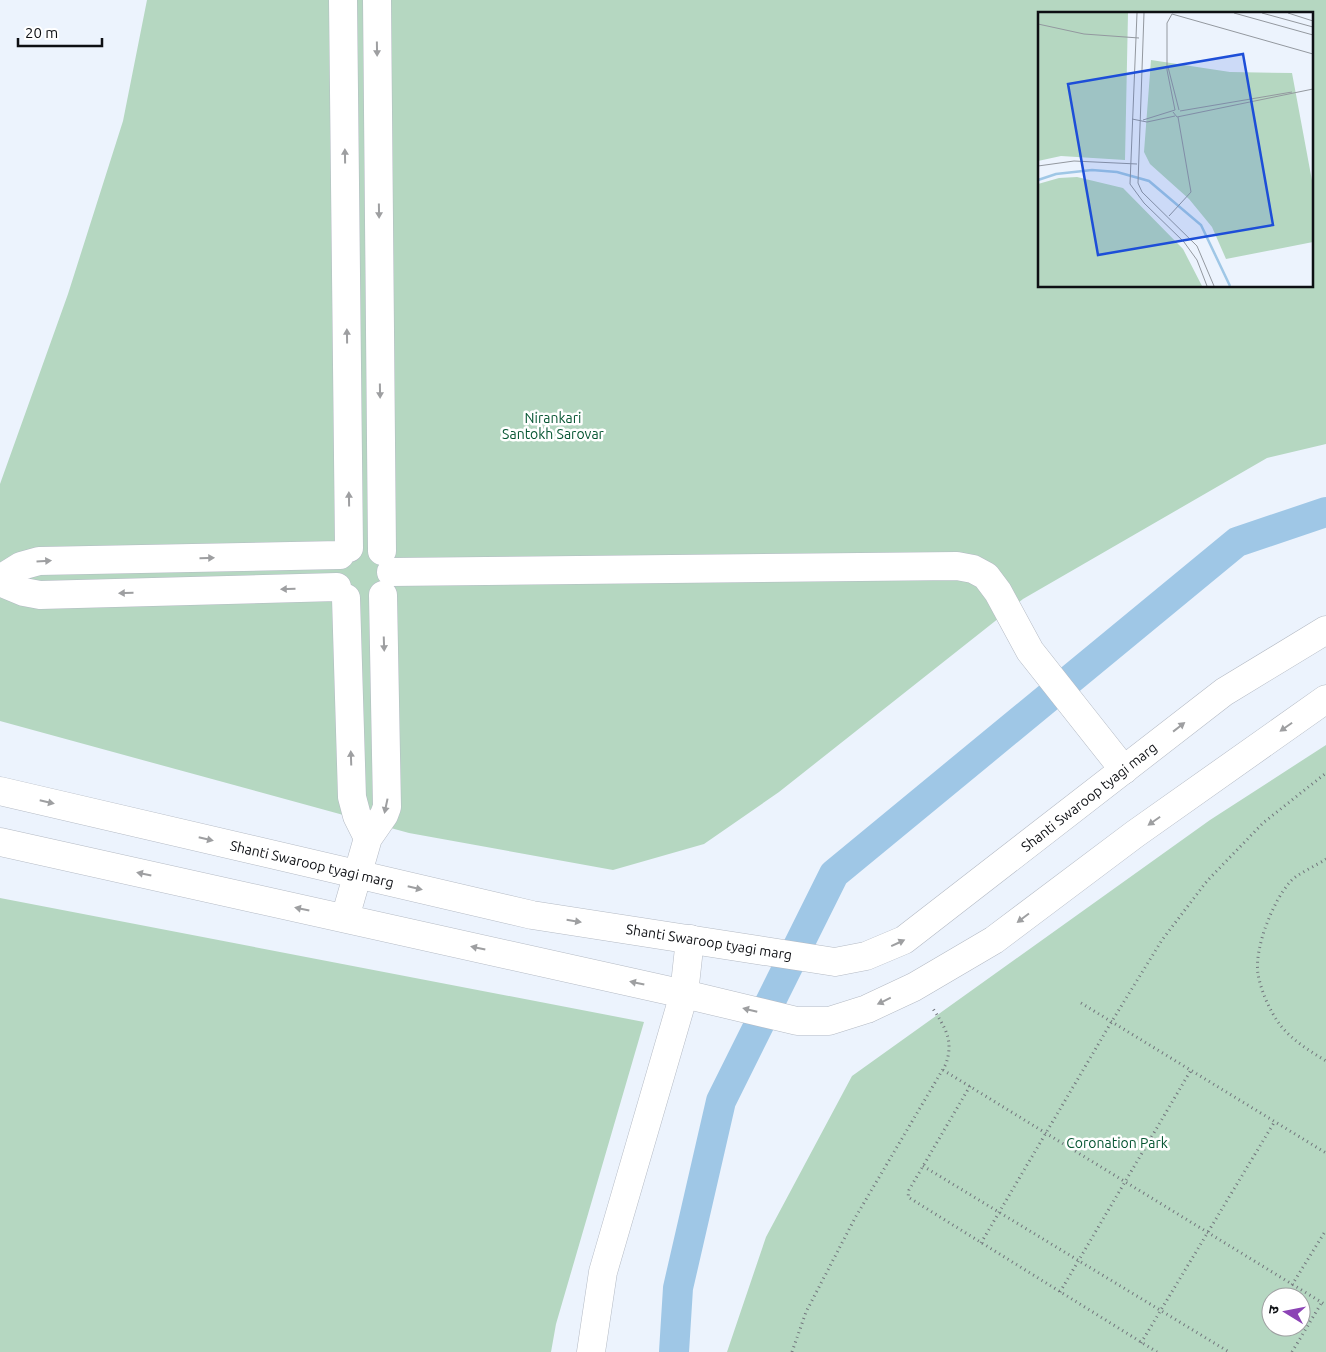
<svg xmlns="http://www.w3.org/2000/svg" width="1326" height="1352" viewBox="0 0 1326 1352" font-family="Ubuntu,'Noto Sans Devanagari',sans-serif">
<style>
.green{fill:#b5d7c1;fill-rule:evenodd}
.lines{fill:none;stroke-linecap:round;stroke-linejoin:round}
.canal{stroke:#9fc7e6;stroke-width:30}
.minor-casing{stroke:#b4bac4;stroke-width:29}
.major-casing{stroke:#b4bac4;stroke-width:29}
.path{stroke:#72767d;stroke-width:3;stroke-dasharray:1 4;stroke-linecap:butt}
.minor{stroke:#fff;stroke-width:28}
.major{stroke:#fff;stroke-width:28}
.oneway{fill:#9e9fa1}
.labels{text-anchor:middle;stroke-width:5;stroke-linejoin:round;paint-order:stroke}
.park-label{font-size:14px;fill:#065532;stroke:#fff}
.street-label{font-size:14px;fill:#0d0f13;stroke:#fff}
.inset-river{fill:none;stroke:#9fc7e6;stroke-width:2.5}
.inset-road{fill:none;stroke:#93989f;stroke-width:1}
.view{fill:#1d4ed8;fill-opacity:0.15;stroke:#1d4ed8;stroke-width:2.5}
.inset-edge{fill:none;stroke:#0d0f13;stroke-width:2.5}
</style>
<rect width="100%" height="100%" fill="#ecf3fd"/>
<path class="green" d="M147,0H1326V444L1267,458L1023,599L779,792L704,844L613,870L409,833L0,721V484L68,294L123,121ZM1040,14H1312V286H1040Z
M1326,745V1352H727L766,1237L852,1076L1210,820ZM1271,1297H1301V1327H1271Z
M0,898L644,1022L556,1324L551,1352H0Z"/>
<g class="lines">
<path class="canal" d="M674,1352L678,1288L721,1101L834,874L1237,542L1326,512"/>
<defs>
<path id="minor" d="M343,0L349,548
M377,0L382,551
M391,572L957,566L973,569L986,576L998,592L1030,651L1124,770
M0,579L21,566L39,561L340,555
M0,582L24,592L40,595L337,587
M346,598L352,797L357,816L368,838
M345,918L368,838L384,815L387,807L383,595
M591,1352L603,1272L684,994L690,939"/>
<path id="major" d="M0,791L532,915L835,962L866,956L904,940L1224,692L1326,630
M0,842L684,994L797,1021H829L867,1009L914,987L994,940L1135,834L1326,699"/>
</defs>
<use href="#minor" class="minor-casing"/>
<use href="#major" class="major-casing"/>
<path class="path" d="M1326,859C1316,866 1298,873 1290,882C1273,901 1254,948 1258,974C1261,991 1270,1012 1281,1026C1293,1041 1310,1051 1326,1061
M1081,1003L1326,1153
M943,1070L1326,1305
M970,1086L909,1190L908,1197L1157,1352
M923,1166L1229,1352
M981,1243L1112,1021L1162,940L1207,881L1263,823L1326,773
M1292,1285L1326,1230
M1060,1292L1191,1070
M1141,1343L1275,1121
M792,1352L806,1312L855,1218L946,1064C954,1039 945,1028 932,1007
M1292,1352L1322,1302"/>
<use href="#minor" class="minor"/>
<use href="#major" class="major"/>
</g>
<defs><path id="oneway-solid" d="M-6-.8H1V-3.2L6.5 0L1 3.2V.8H-6Z" transform="scale(1.25)"/></defs>
<g class="oneway">
<use href="#oneway-solid" transform="translate(377 49) rotate(89)"/>
<use href="#oneway-solid" transform="translate(345 156) rotate(-91)"/>
<use href="#oneway-solid" transform="translate(379 211) rotate(89)"/>
<use href="#oneway-solid" transform="translate(347 336) rotate(-91)"/>
<use href="#oneway-solid" transform="translate(380 391) rotate(89)"/>
<use href="#oneway-solid" transform="translate(349 499) rotate(-91)"/>
<use href="#oneway-solid" transform="translate(207 558) rotate(-1)"/>
<use href="#oneway-solid" transform="translate(44 561) rotate(-4)"/>
<use href="#oneway-solid" transform="translate(288 589) rotate(179)"/>
<use href="#oneway-solid" transform="translate(126 593) rotate(179)"/>
<use href="#oneway-solid" transform="translate(384 644) rotate(88)"/>
<use href="#oneway-solid" transform="translate(1179 727) rotate(-38)"/>
<use href="#oneway-solid" transform="translate(1286 727) rotate(145)"/>
<use href="#oneway-solid" transform="translate(351 758) rotate(-92)"/>
<use href="#oneway-solid" transform="translate(47 802) rotate(13)"/>
<use href="#oneway-solid" transform="translate(386 806) rotate(102)"/>
<use href="#oneway-solid" transform="translate(1154 821) rotate(145)"/>
<use href="#oneway-solid" transform="translate(206 839) rotate(13)"/>
<use href="#oneway-solid" transform="translate(144 874) rotate(-168)"/>
<use href="#oneway-solid" transform="translate(415 888) rotate(13)"/>
<use href="#oneway-solid" transform="translate(302 909) rotate(-168)"/>
<use href="#oneway-solid" transform="translate(1023 918) rotate(143)"/>
<use href="#oneway-solid" transform="translate(574 921) rotate(9)"/>
<use href="#oneway-solid" transform="translate(898 943) rotate(-25)"/>
<use href="#oneway-solid" transform="translate(478 948) rotate(-168)"/>
<use href="#oneway-solid" transform="translate(637 983) rotate(-168)"/>
<use href="#oneway-solid" transform="translate(884 1001) rotate(154)"/>
<use href="#oneway-solid" transform="translate(750 1010) rotate(-166)"/>
</g>
<g class="labels">
<g class="park-label">
<text x="553" y="423">Nirankari<tspan x="553" dy="16">Santokh Sarovar</tspan></text>
<text x="1117" y="1148">Coronation Park</text>
</g>
<g class="street-label">
<text transform="translate(1089 797) rotate(-38)" y="5">Shanti Swaroop tyagi marg</text>
<text transform="translate(312 864) rotate(13)" y="5">Shanti Swaroop tyagi marg</text>
<text transform="translate(709 942) rotate(9)" y="5">Shanti Swaroop tyagi marg</text>
</g>
</g>
<g transform="translate(1038 12)">
<rect width="275" height="275" fill="#ecf3fd"/>
<path d="M0,1H90L87,148L23,144L0,149ZM113,48L192,60L254,61L275,174V230L188,247L174,215L151,187L112,152L106,140ZM39,165L85,176L145,237L164,274H0V172L21,166Z" fill="#b5d7c1"/>
<path class="inset-river" d="M0,168L18,162L54,158L79,160L111,169L163,213L192,274"/>
<path class="inset-road" d="M99,1L92,172L106,191L146,230L159,248L169,274M106,1L100,171L104,180L159,234L176,274M196,1L275,23M224,1L275,15M250,1L275,9M0,12L46,22L101,26M130,55L141,98M137,98L129,58V11L134,2L275,42M142,99L254,80M135,100L139,105L275,77M94,107L109,110L137,104M105,108L137,98M0,154L36,149L99,152M131,204L153,180L140,105"/>
<path class="view" d="M205,42L235,213L60,243L30,72Z"/>
<rect width="275" height="275" class="inset-edge"/>
</g>
<g transform="translate(1286 1312) rotate(280)"><circle r="24" fill="#ffffff" stroke="#9e9fa1"/>
<path d="M0-4L9 19L0 12L-9 19Z" fill="#8c43b5"/>
<text y="-8" font-size="14" font-weight="bold" text-anchor="middle" fill="#0d0f13">उ</text>
</g>
<path d="M18 38v8h84v-8" fill="none" stroke="#0d0f13" stroke-width="2.5"/>
<text x="25" y="38" font-size="15" fill="#0d0f13" stroke="#ffffff" stroke-width="4" paint-order="stroke">20 m</text>
</svg>
